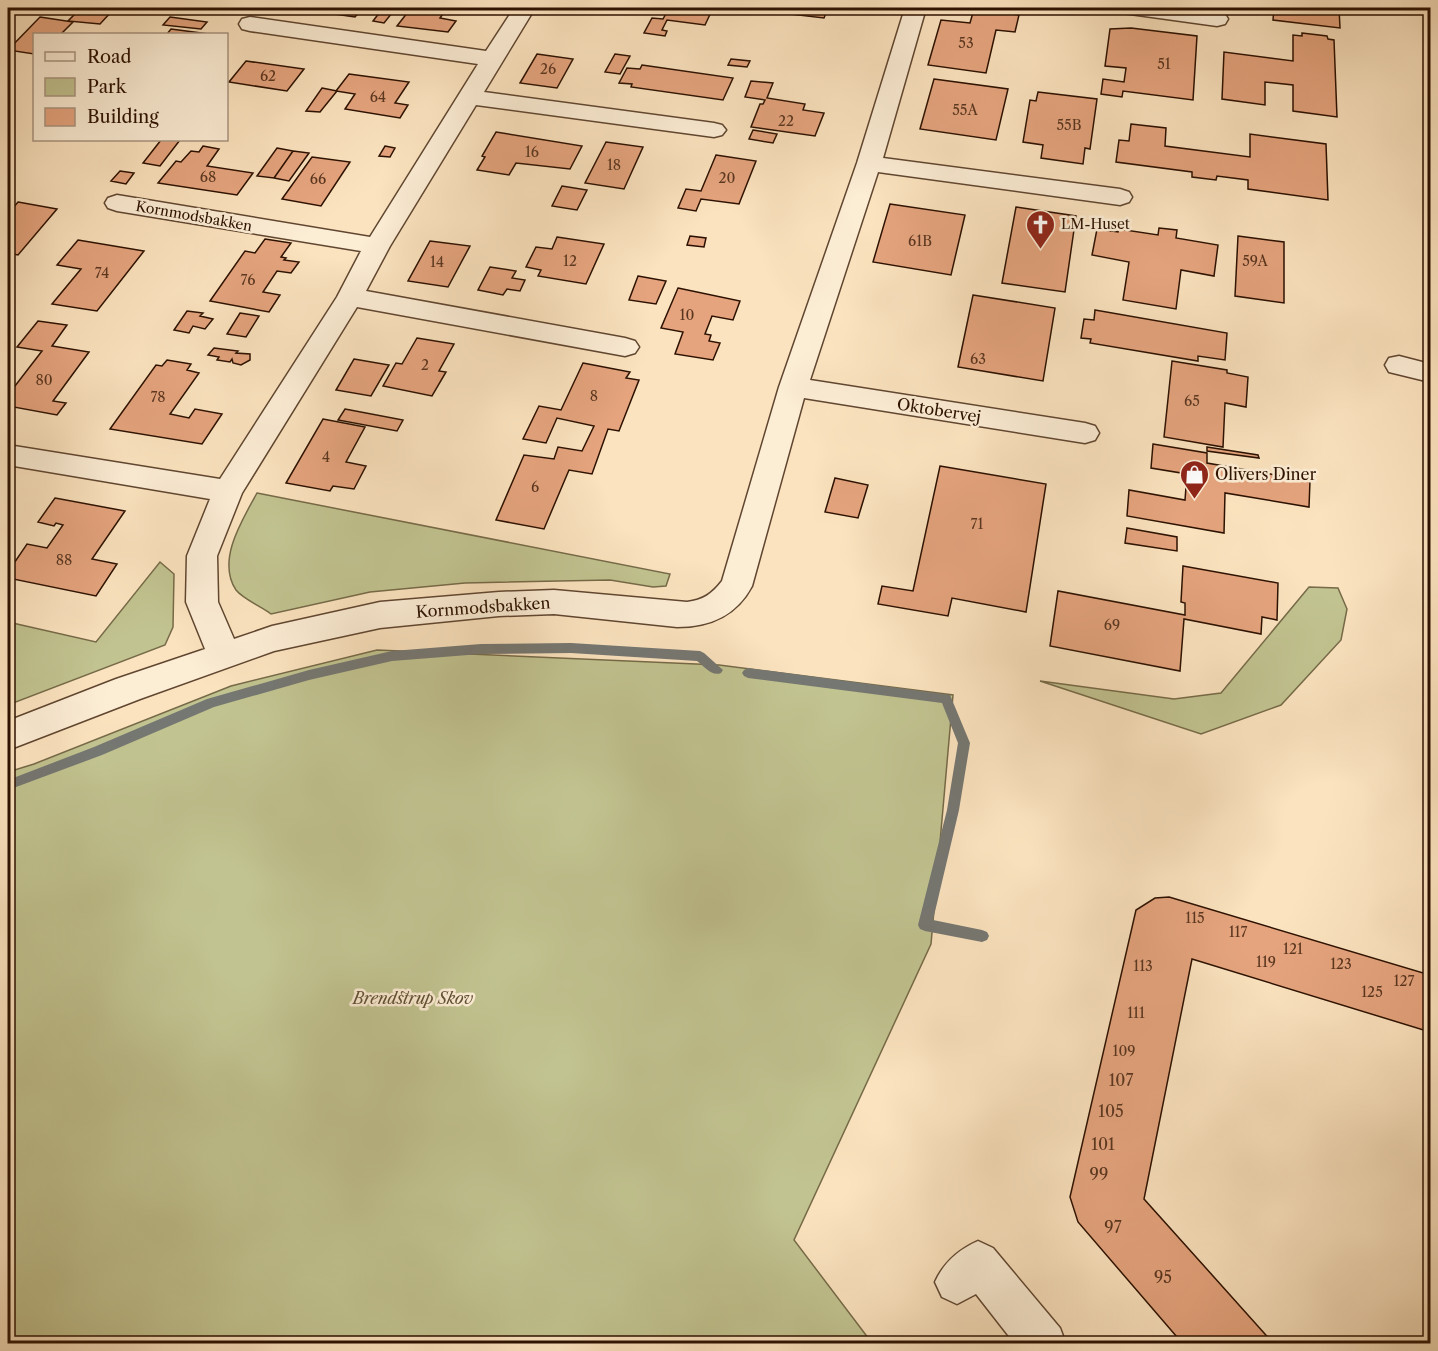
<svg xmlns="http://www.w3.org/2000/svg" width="1438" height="1351" viewBox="0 0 1438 1351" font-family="'Libre Caslon Text',serif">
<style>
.green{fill:#c1c390;stroke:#766a48;stroke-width:1.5}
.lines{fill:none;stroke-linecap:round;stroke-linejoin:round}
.stream{fill:#757772;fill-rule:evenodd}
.building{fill:#e5a47e;stroke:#2c1101;stroke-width:1.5}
.minor-casing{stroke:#604630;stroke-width:3}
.minor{fill:#fcedd5;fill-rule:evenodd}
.labels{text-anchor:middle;stroke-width:5;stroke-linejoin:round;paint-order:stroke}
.number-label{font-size:14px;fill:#5a3620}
.far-street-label{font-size:14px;fill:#2c1101;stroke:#fcedd5}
.far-poi-label{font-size:14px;fill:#2c1101;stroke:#fcedd5;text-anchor:start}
.street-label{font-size:16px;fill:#2c1101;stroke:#fcedd5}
.poi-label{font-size:16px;fill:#2c1101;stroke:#fcedd5;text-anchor:start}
.park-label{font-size:16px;font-style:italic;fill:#604f33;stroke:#fcedd5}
.near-number-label{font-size:16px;fill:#5a3620}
</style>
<rect width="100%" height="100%" fill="#fbe3bf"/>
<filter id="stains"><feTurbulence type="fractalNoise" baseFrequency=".00333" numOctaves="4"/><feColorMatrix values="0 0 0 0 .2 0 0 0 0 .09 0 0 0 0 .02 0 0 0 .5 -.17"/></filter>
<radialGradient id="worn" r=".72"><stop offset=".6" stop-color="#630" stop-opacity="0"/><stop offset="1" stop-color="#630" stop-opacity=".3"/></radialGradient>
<path class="green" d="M257,493L670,574L666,586L653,587L610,580L465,583L370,592L271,614C262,607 243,599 236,590C216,560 243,519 257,493Z
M160,562L174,574L173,627L165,645L8,705V622L96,642Z
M1309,587L1338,588L1347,609L1341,640L1281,705L1201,734L1040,681L1174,699L1221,693Z
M377,650L719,665L953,695L931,944L794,1240L872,1343H8V772L34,764L231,686Z"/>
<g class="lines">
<path class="stream" d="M571,643L700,651L704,653L723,670L721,673C712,677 704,666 697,661L571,653L481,654L392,661L309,680L214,707L102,755L8,790V780L94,747L207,699L309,670L392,651L481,644Z
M748,668L950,695L970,743L959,810L933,920L982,930L987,932L989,936L987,940L982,942L925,931L920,929L918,925L947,810L958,743L942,703L748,678L744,676L742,673L744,670Z"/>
</g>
<path class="building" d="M81,8H83L112,11L100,24L68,21Z
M308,8H363L355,17L306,10Z
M383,8H396L384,23L373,21Z
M411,8H447L440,18L456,21L448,32L397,26Z
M669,8H713L705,25L667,20L662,30L667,31L665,36L644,33L652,18L663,19Z
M792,8H828L824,18L789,14Z
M1274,8H1339L1340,28L1273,20Z
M974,9L1019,15L1015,32L996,30L986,73L928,65L941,20L970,23Z
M40,17L73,22L61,34H34V54L8,50Z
M170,17L207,22L201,29L163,25Z
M1131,28L1197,36L1193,100L1123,91L1122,97L1101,94L1103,79L1124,82L1126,68L1105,66L1110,29Z
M171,29L209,34H167Z
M1302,33L1327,36L1328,39L1334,40L1337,117L1293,111V85L1265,82V105L1222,99L1224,52L1293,61V35L1302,36Z
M537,54L573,59L557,88L520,83Z
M615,54L630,56L620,74L605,72Z
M731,59L750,61L747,67L728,65Z
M246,61L304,69L287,91L229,82Z
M642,65L733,78L723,100L631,87L632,84L619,83L627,68L640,69Z
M349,74L409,82L395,103L408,105L400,118L345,109L355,94L336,91Z
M934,79L1008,89L996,140L920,129Z
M751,81L773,83L767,98L805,104L803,110L824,113L815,136L751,127L760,104H763L765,100L745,97Z
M322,88L337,91L320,112L306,111Z
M1038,92L1097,99L1090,149L1085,148L1083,164L1041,158L1043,145L1023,142L1030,100L1036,101Z
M1131,124L1166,128L1165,146L1250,157V134L1326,144L1328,200L1248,189V180L1217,176L1216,180L1192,177V172L1116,162L1119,140L1129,141Z
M753,130L777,134L773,143L749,139Z
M496,132L582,146L570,169L516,163L509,175L477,170L485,157L482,156Z
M161,140H180L160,166L143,163Z
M606,142L643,147L624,189L585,183Z
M203,146L219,149L207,166L253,173L237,195L158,183L176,161L181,162L191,151L199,152Z
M385,146L395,148L390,157L379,156Z
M277,148L293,151L274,178L257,176Z
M293,151L309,153L289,181L274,178Z
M716,155L756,161L739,204L701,199L696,211L678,208L686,189L701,191Z
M312,157L350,162L321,206L282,199Z
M120,171L134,173L126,184L111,181Z
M562,186L587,190L577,210L552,206Z
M18,202L57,209L18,255L8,253V214Z
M890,204L965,215L951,275L873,262Z
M1016,207L1076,216L1065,292L1002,283Z
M1159,228L1177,230L1176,238L1218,245L1214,276L1181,270L1176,309L1123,300L1129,262L1092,255L1097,229L1118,232L1119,229L1158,235Z
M690,236L706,238L704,247L687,245Z
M1238,236L1284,242V303L1235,296Z
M557,237L604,244L586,284L538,276L541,270L526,267L536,247L552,249Z
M265,239L291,243L281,257L286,258L284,260L299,262L291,273L277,271L263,292L280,295L269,312L210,301L245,251L255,253Z
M78,240L144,251L97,311L52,304L81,269L57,265Z
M430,241L470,246L448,287L408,281Z
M490,267L516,271L512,278L525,280L520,291L507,289L503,295L478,290Z
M638,276L666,281L656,304L629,300Z
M678,288L740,301L733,320L712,316L705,334L711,335L709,341L720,343L713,360L675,354L683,332L661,328Z
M973,295L1055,308L1043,381L958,367Z
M1095,310L1227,333L1225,360L1198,356V361L1090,343L1091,339L1081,338L1084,319L1094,320Z
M187,311L203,313L200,316L213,319L205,329L193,326L189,333L174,330Z
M240,313L259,316L246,337L227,334Z
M38,321L67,325L52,346L89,352L53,401L66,403L57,415L8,406V395L42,351L17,347Z
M417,338L454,344L439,371L446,372L432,396L383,386L396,363L402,364Z
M214,348L238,351L236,353L250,354V360L241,365L233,363L232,359L230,362L217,360L219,357L208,355Z
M354,359L389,365L371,396L336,390Z
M167,360L191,364L187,370L199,373L170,414L189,418L195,409L222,414L202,444L110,429L156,365L162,366Z
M1172,361L1227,370V373L1248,377L1246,407L1225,403L1223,447L1164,437Z
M583,363L630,372L626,378L639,380L619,431L608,429L592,474L569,470L544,529L496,520L524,455L554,459L558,447L582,451L594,426L557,418L546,443L523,439L539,406L561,410Z
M345,409L403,420L397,431L338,420Z
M323,419L365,427L346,462L366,466L354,489L333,486L330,491L286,483Z
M1153,444L1207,453V463L1310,481L1309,507L1225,493L1224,533L1127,516L1129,490L1185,500L1187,474L1151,468Z
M1207,447L1258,455L1259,458L1207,451Z
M940,466L1046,484L1026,612L952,598L948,616L878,604L882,586L913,591Z
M835,478L868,485L858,518L825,512Z
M55,498L125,511L92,559L117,564L96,596L8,578V572L27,544L47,548L63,525L56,523L54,526L38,522Z
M1127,528L1177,537V551L1125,543Z
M1183,566L1278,583L1277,620L1262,617L1261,634L1184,619L1180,671L1050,646L1058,591L1185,615V603L1181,602Z
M1169,897L1430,975V1032L1192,959L1144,1199L1274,1344H1183L1078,1222L1070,1197L1136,910L1155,898Z"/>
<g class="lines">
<defs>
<path id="minor" d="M514,8H535L484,92L714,123L722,125L726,130L722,135L714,137L476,105L390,246L366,291L625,338L635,341L639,347L635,353L625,356L357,307L242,493L217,556L218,602L234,639L272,626L380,602L499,592L554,590L687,602C703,600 712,594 722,581L779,387L857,163L905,8H926L883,158L1120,189L1129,192L1132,197L1129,202L1120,205L878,172L810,380L1085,423L1095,426L1099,433L1095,440L1085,443L804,398L752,586C736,616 710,627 677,627L554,614L499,616L380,628L274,651L140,699L8,750V721L116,679L205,649L186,602L187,556L210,499L8,465V445L220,479L337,297L361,251L117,211L108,208L105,203L108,198L117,195L370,237L478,64L250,31L242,29L239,24L242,19L250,17L486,51Z
M1119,8C1152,4 1192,6 1225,14L1228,19L1225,24L1217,26L1130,14L1122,13Z
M1399,356L1430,364V382L1389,372L1385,365L1389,358Z
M978,1241L993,1248L1060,1328L1066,1344H1015L976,1294L957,1304L942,1297L935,1282C944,1262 958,1250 978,1241Z"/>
</defs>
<use href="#minor" class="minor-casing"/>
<use href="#minor" class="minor"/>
</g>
<defs>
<symbol id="church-pin" viewBox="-11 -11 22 30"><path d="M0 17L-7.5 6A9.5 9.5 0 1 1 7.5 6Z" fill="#8f2418" stroke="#fcedd5"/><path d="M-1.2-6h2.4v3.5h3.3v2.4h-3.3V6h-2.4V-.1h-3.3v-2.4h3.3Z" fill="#fff"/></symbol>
<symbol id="shop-pin" viewBox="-11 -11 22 30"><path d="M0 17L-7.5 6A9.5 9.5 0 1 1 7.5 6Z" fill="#8f2418" stroke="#fcedd5"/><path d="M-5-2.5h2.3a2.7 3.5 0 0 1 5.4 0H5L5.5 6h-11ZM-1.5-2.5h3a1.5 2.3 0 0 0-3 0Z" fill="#fff"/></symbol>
</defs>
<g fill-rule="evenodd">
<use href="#church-pin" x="1024" y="208" width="33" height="45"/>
<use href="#shop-pin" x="1178" y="458" width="33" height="45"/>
</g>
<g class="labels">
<g class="number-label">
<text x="966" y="48">53</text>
<text x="1164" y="69">51</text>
<text x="548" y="74">26</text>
<text x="268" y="81">62</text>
<text x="378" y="102">64</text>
<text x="965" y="115">55A</text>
<text x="786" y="126">22</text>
<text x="1069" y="130">55B</text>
<text x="532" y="157">16</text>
<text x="614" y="170">18</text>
<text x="208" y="182">68</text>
<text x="727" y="183">20</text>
<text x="318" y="184">66</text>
<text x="920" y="246">61B</text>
<text x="570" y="266">12</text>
<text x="1255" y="266">59A</text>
<text x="437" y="267">14</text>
<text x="102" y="278">74</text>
<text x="248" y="285">76</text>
<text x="687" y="320">10</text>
<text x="978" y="364">63</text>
<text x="425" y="370">2</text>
<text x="44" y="385">80</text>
<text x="594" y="401">8</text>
<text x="158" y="402">78</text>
<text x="1192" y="406">65</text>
<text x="326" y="462">4</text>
<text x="535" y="492">6</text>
<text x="977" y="529">71</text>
<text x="64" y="565">88</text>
<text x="1112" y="630">69</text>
<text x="1195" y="923">115</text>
<text x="1238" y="937">117</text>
<text x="1293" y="954">121</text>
<text x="1266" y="967">119</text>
<text x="1341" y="969">123</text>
<text x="1143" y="971">113</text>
<text x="1404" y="986">127</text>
<text x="1372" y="997">125</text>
<text x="1136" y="1018">111</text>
<text x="1124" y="1056">109</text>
</g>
<g class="far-street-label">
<text transform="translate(194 216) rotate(10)" y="5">Kornmodsbakken</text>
</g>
<g class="far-poi-label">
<text x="1061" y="229">LM-Huset</text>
</g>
<g class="street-label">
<text transform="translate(939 410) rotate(9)" y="6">Oktobervej</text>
<text transform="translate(483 607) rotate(-4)" y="6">Kornmodsbakken</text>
</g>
<g class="poi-label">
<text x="1215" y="480">Olivers Diner</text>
</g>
<g class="park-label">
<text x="413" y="1004">Brendstrup Skov</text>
</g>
<g class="near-number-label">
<text x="1121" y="1086">107</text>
<text x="1111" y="1117">105</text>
<text x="1103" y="1150">101</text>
<text x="1099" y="1180">99</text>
<text x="1113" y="1233">97</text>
<text x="1163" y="1283">95</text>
</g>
</g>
<rect width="1438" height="1351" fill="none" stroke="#fbe3bf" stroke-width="30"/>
<rect x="9" y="9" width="1420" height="1333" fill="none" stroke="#2c1101" stroke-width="3"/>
<rect x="15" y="15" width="1408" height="1321" fill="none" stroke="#2c1101" stroke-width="1.5"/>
<rect x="33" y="33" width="195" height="108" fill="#fcedd5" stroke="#a99580" stroke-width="1.5"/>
<rect x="45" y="52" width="30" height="9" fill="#fcedd5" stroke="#a99580" stroke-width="1.5"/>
<text x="87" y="63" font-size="18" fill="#2c1101">Road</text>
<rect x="45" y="78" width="30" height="18" fill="#c1c390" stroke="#a99580" stroke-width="1.5"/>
<text x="87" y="93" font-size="18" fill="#2c1101">Park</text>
<rect x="45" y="108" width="30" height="18" fill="#e5a47e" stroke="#a99580" stroke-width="1.5"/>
<text x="87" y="123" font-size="18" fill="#2c1101">Building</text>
<rect width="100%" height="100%" filter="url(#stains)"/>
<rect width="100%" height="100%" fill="url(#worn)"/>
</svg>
